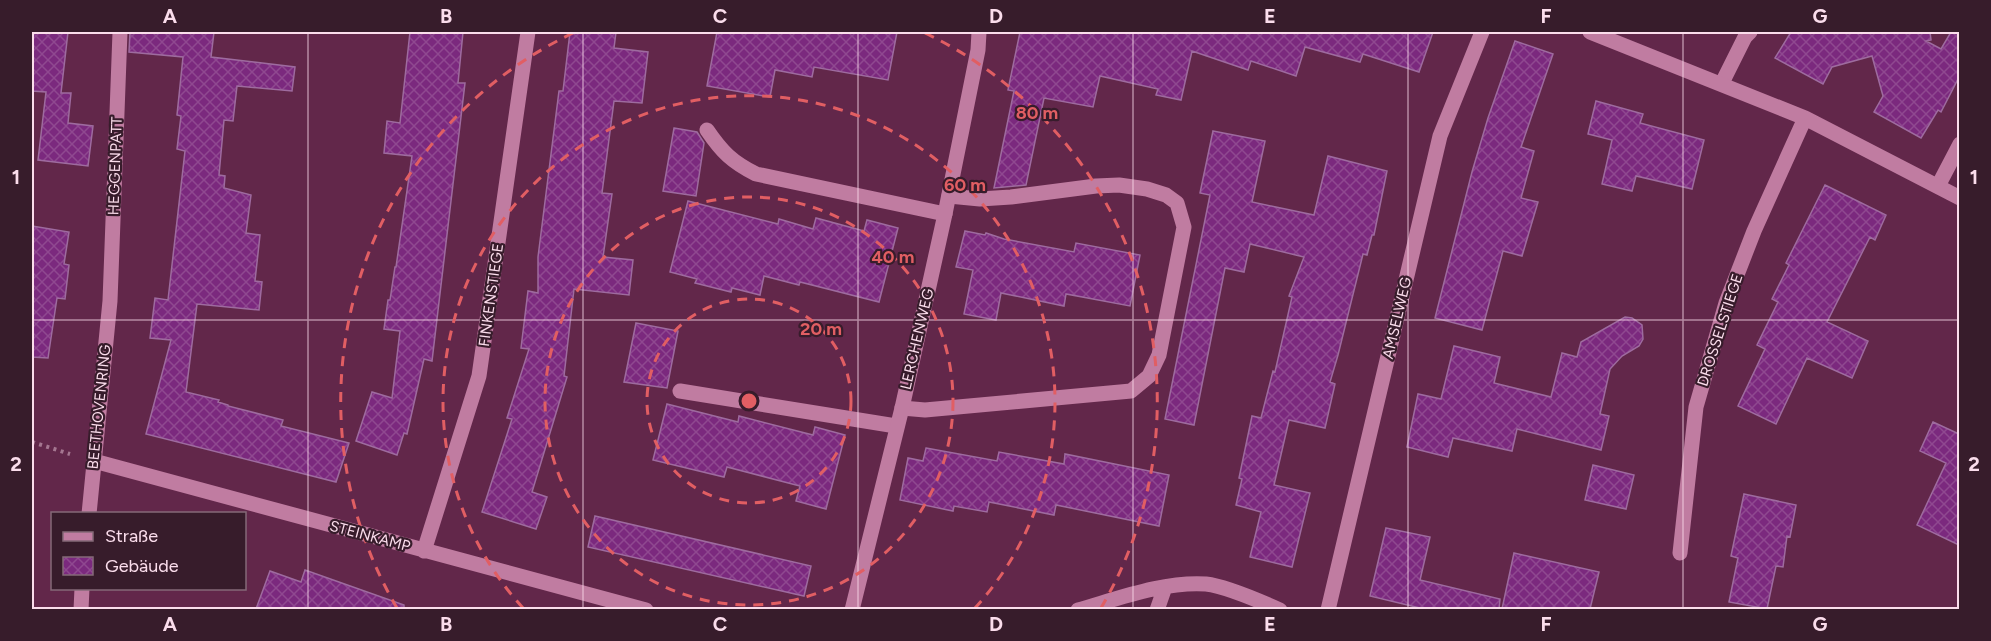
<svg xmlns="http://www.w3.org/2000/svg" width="1991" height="641" viewBox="0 0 1991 641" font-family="Figtree,sans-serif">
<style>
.building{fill:url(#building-cross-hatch);stroke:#9e6b9f;stroke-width:1.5}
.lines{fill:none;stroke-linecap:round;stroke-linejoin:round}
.path{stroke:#a47690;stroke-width:4;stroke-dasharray:3 4.5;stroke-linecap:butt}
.lane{stroke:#c07ca1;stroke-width:15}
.street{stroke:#c07ca1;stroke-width:15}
.grid{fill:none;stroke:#fbddec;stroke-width:1.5;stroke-opacity:0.55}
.ring{fill:none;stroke:#e15e63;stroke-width:3;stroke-dasharray:10 8}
.labels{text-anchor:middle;stroke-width:4.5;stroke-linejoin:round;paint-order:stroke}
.street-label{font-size:15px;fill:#fbddec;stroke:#371c2b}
.centre{fill:#e15e63;stroke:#371c2b;stroke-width:3}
.ring-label{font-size:18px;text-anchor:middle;font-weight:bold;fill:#e15e63;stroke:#371c2b;stroke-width:4.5;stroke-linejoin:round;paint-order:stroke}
.neatline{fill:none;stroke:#fbddec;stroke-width:2}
.grid-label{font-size:20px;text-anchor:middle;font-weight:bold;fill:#fbddec}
</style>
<defs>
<pattern id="building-cross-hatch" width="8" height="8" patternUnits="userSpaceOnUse" patternTransform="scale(1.5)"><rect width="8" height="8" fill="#7b297e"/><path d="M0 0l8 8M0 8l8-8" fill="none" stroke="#8f4890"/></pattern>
</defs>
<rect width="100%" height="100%" fill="#62274a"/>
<path class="building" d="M32,32H68L61,93H71L68,123L93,126L88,166L38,160L46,92L32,91Z
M130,32H214L211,57L295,67L292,91L237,86L233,121L224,120L219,175L225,176L224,188L251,195L246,233L260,235L255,281L262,282L259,310L197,304L186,392L219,400L218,402L228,405V406L283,420L281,426L349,443L336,482L146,434L171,340L150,338L155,298L168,300L185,151L177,149L181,116L177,115L183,57L129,52Z
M410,32H463L458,83H465L432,361L424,359L407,434L404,433L397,455L356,441L372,392L392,398L400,331L384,329L388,300H390L395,267H396L412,156L384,153L387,121L400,123Z
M570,32H616L614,48L648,52L642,103L614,101L602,193L612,194L603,257L633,260L629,295L574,289L564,376L567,377L532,492L547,497L536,529L482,512L512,419L507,418L529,349L521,348L528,291L538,293V257L559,91H563Z
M717,32H897L888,80L814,67L812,77L775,70L770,97L707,86Z
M1020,32H1433L1419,72L1363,54L1360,62L1305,47L1296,76L1251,61L1248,70L1192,51L1181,100L1156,95L1158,89L1100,76L1093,107L1044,98L1026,185L994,188L1014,91L1008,90Z
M1791,32H1930L1931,40L1926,41L1941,49L1951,32H1959V77L1941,112L1938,110L1921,138L1874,112L1883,96L1872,56L1832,67L1823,84L1775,58Z
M1515,41L1553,54L1521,147L1534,151L1521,198L1538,202L1522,256L1503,251L1482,330L1435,318L1472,172L1488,118Z
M1596,101L1643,114L1640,123L1704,140L1692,189L1636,176L1632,191L1602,184L1612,140L1588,134Z
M674,128L697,132L704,143L696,196L663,191Z
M1213,131L1265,141L1252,202L1314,215L1328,156L1387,171L1374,235H1372L1367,255L1363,254L1338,355L1330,382L1335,384L1325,428L1289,420L1274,485L1310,493L1292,567L1250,557L1261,512L1236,505L1242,479L1239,478L1252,416L1261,418L1273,371L1275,372L1292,297L1289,296L1304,257L1250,244L1244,272L1225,268L1194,425L1165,419L1210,195L1200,193Z
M1825,185L1886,215L1875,240L1870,237L1827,322L1868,341L1852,378L1807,358L1776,424L1738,406L1765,349L1757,345L1778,302L1772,299L1789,265L1786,263Z
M688,201L778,224L779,219L813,229L816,218L864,231L867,220L898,228L879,302L800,282L799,285L764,276L760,295L732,288L731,292L695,283L697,279L670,272Z
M32,226L69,232L64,264L69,265L65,299L57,298L48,358L32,357Z
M965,231L985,235L986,233L1004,239L1074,252L1076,243L1140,255L1130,306L1066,294L1064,306L1001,293L996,320L964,314L973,270L956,267Z
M1625,317L1632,318L1642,325L1643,339L1639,346L1622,356L1610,369L1600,414L1609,416L1601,450L1517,429L1512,451L1453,438L1448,457L1407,447L1418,394L1441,399L1454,346L1500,357L1494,383L1551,397L1562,353L1577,357L1581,342Z
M636,323L678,331L667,388L624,382Z
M667,404L738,422L739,416L813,435L815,427L845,435L826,509L796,501L800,486L727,467L724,477L653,460Z
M1933,422L1959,434V545L1917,525L1946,463L1920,451Z
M926,448L997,461L999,452L1064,464L1065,454L1169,475L1159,526L1056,505L1054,515L989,502L987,512L954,506L953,511L900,500L908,458L923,461Z
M1593,465L1634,475L1626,509L1585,500Z
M1744,494L1796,505L1790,537L1787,536L1783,567L1776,566L1767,609L1729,602L1738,558L1731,556Z
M595,516L811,566L804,596L588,547Z
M1386,528L1430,537L1420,580L1500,599L1499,609H1424L1370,596Z
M1514,553L1599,572L1590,609H1502Z
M305,570L404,605V609H256L270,571L301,582Z"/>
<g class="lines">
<path class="path" d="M32,442L70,454"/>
<path class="lane" d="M1722,83L1745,37L1750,32
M707,130C722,152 732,162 756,174L945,214
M1938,186L1960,144
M680,391L896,426
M902,408L925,410L1131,391L1149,376L1159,355L1184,227L1177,203L1166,195L1147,189L1119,185L1096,186L1011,197L980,199L949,196"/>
<path class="street" d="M1590,32L1805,118L1960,198
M94,461L646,610
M89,514L110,301L120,32
M424,551L479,376L528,32
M1680,553L1696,407L1726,303L1754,231L1805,118
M81,610L82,588
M852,610L902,408L945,214L978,50L979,32
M1078,610C1117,599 1165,581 1206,584C1224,586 1262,602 1280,610
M1157,610L1165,587
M1328,610L1440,136L1482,32"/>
</g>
<path class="grid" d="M308,32V610M583,32V610M858,32V610M1133,32V610M1408,32V610M1683,32V610M32,320H1960"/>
<g class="ring">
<circle cx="749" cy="401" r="102"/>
<circle cx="749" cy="401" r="204"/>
<path d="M523 608A306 306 0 1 1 975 608"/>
<path d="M397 608A408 408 0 0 1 573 33M925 33A408 408 0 0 1 1101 608"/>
</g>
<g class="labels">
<g class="street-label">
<text transform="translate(115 166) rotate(-88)" y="5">HEGGENPATT</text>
<text transform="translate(491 295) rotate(-82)" y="5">FINKENSTIEGE</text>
<text transform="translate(1397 318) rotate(-77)" y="5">AMSELWEG</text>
<text transform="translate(1720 330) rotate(-72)" y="5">DROSSELSTIEGE</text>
<text transform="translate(917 339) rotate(-77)" y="5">LERCHENWEG</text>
<text transform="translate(99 407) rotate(-84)" y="5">BEETHOVENRING</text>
<text transform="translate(370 536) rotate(15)" y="5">STEINKAMP</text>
</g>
</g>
<circle cx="749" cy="401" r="9" class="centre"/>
<g class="ring-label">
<text x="1037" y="119">80 m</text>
<text x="965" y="191">60 m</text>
<text x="893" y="263">40 m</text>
<text x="821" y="335">20 m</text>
</g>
<rect width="1991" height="641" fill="none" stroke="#371c2b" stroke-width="66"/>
<rect x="51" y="512" width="195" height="78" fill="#371c2b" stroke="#856978" stroke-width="1.5"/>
<rect x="63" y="532" width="30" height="9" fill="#c07ca1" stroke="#856978" stroke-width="1.5"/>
<text x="105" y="542" font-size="18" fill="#fbddec">Straße</text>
<rect x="63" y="557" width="30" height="18" fill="url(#building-cross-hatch)" stroke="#856978" stroke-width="1.5"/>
<text x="105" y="572" font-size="18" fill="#fbddec">Gebäude</text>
<rect x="33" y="33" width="1925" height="575" class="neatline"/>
<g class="grid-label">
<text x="170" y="23">A</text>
<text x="446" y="23">B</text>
<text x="720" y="23">C</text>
<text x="996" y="23">D</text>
<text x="1270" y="23">E</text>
<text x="1546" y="23">F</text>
<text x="1820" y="23">G</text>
<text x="16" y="184">1</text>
<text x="1974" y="184">1</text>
<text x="16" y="471">2</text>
<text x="1974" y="471">2</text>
<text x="170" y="631">A</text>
<text x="446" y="631">B</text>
<text x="720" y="631">C</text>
<text x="996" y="631">D</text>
<text x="1270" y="631">E</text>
<text x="1546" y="631">F</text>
<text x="1820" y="631">G</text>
</g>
</svg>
